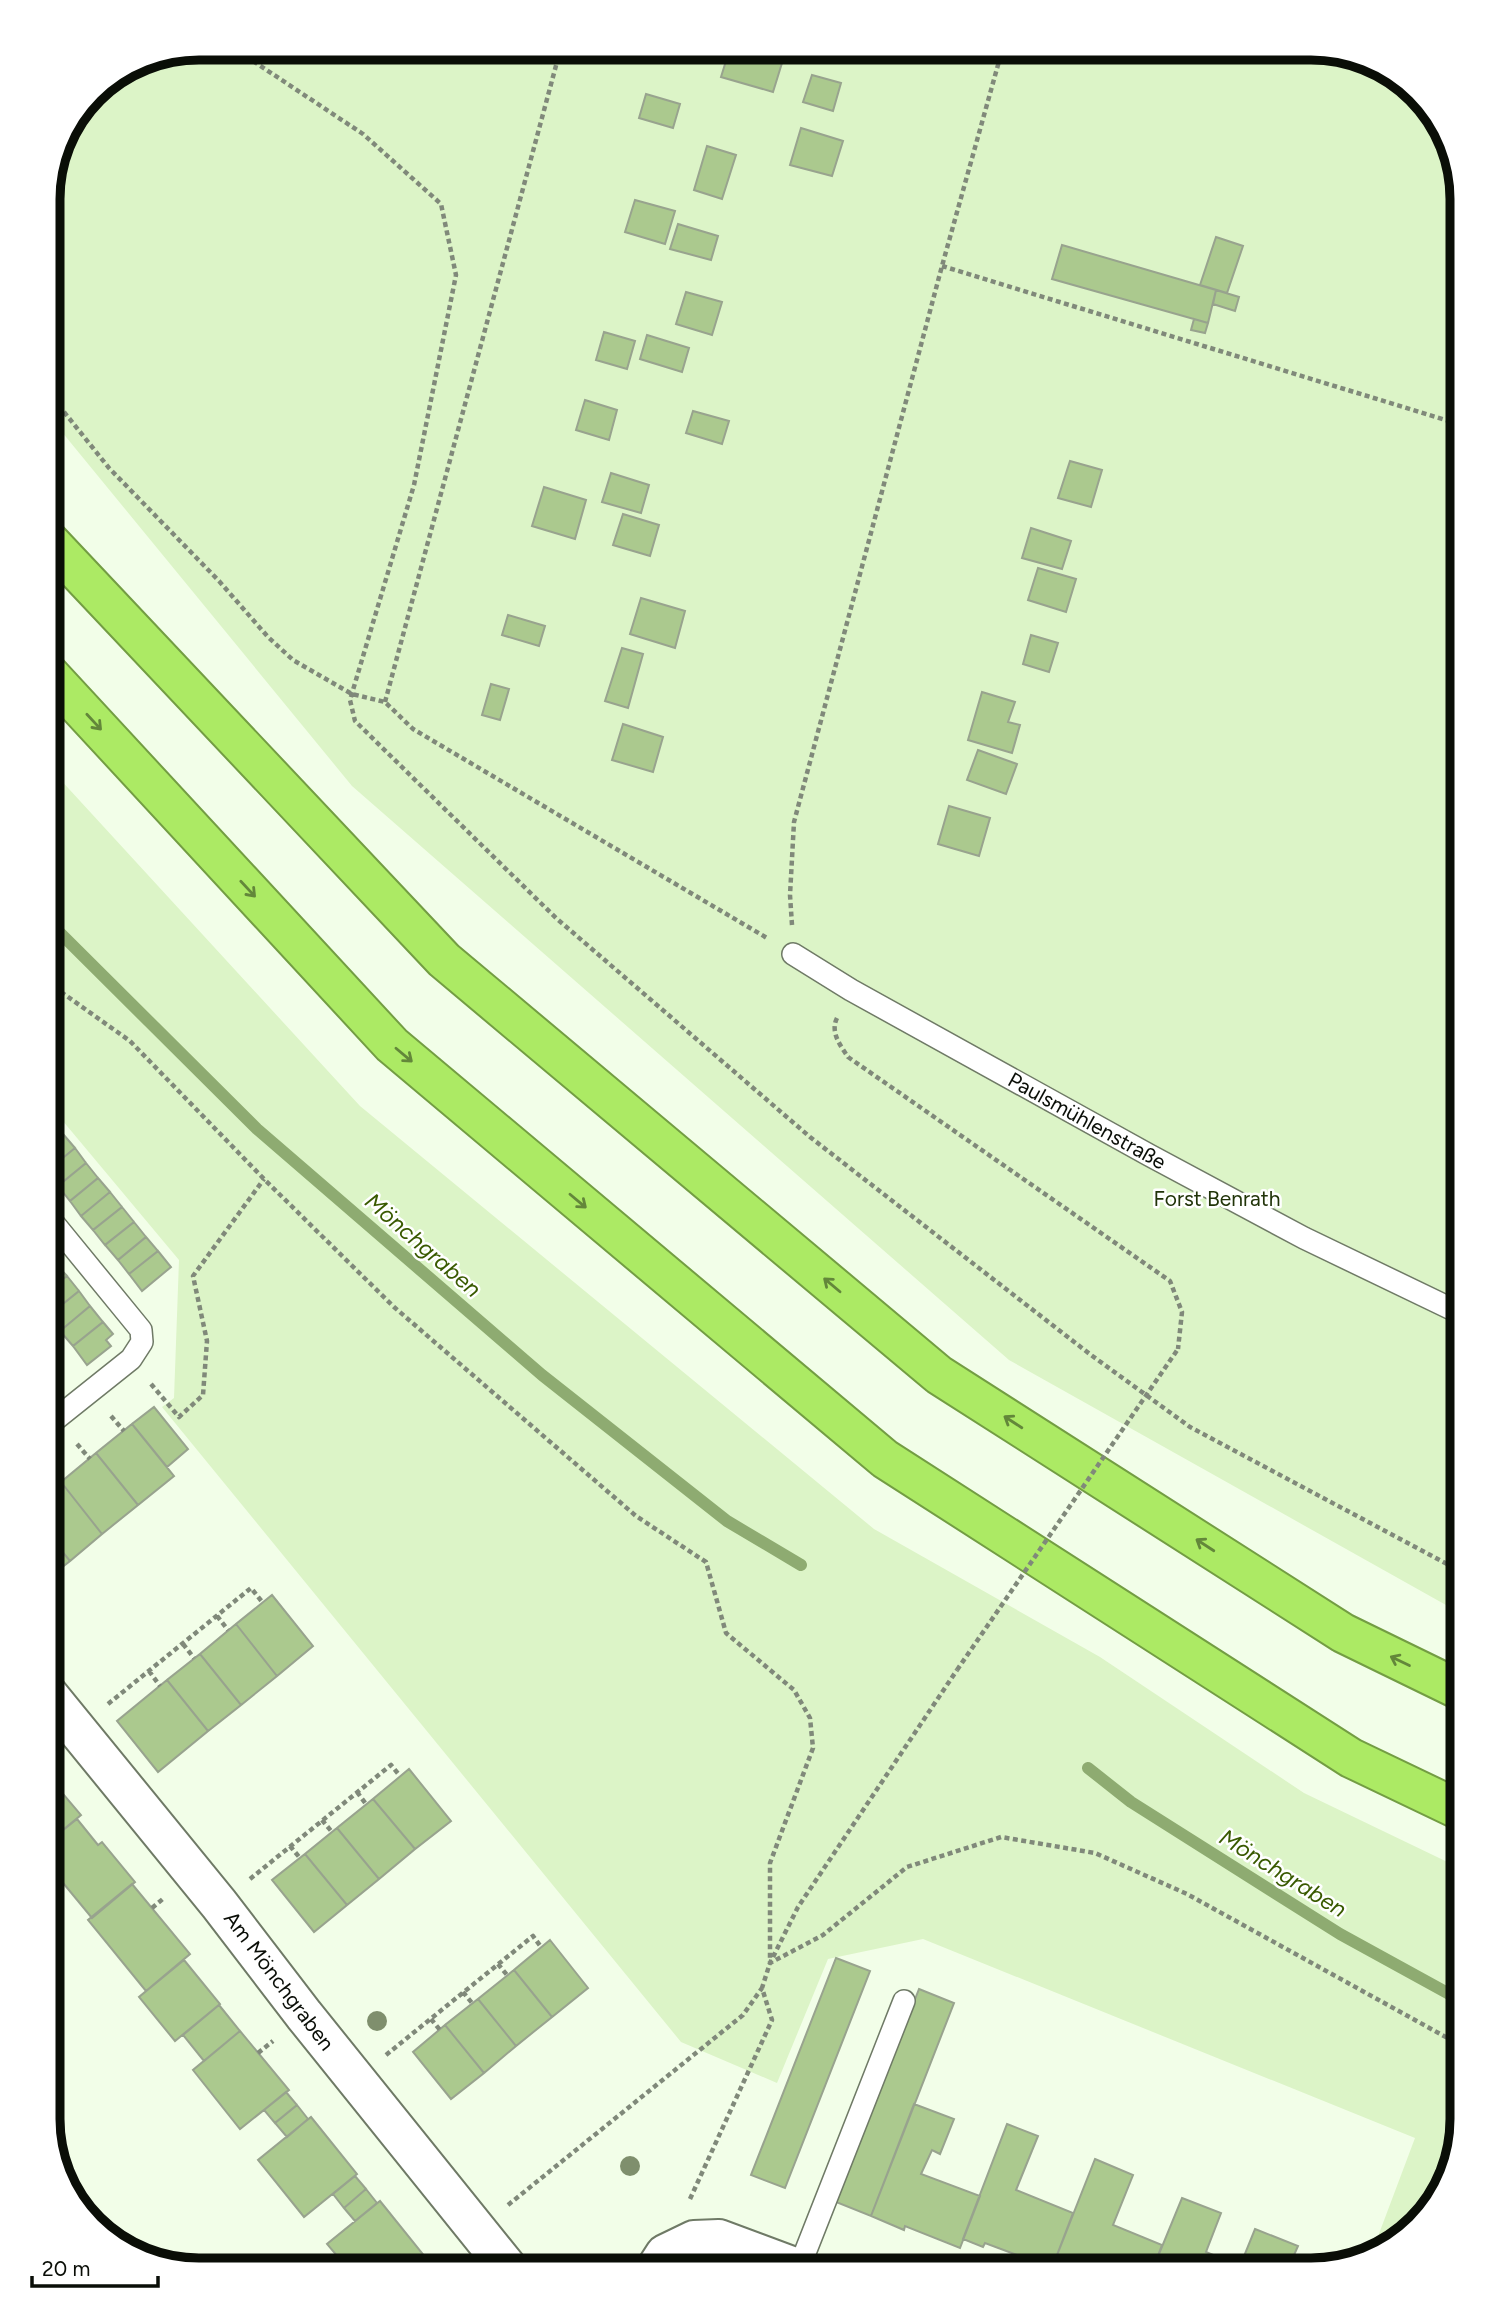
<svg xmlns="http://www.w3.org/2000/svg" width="1509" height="2318" viewBox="0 0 1509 2318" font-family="Figtree,sans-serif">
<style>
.green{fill:#dcf4c7}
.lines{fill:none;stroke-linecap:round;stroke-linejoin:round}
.stream{stroke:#8eab71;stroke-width:12}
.building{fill:#abc98e;stroke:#98a38e;stroke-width:2}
.lane-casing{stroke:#6f7a66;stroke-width:24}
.street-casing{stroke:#6f7a66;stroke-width:42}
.highway-casing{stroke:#739d43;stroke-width:42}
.path{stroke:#80897a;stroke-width:4.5;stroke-dasharray:5 3.5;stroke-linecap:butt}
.lane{stroke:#fff;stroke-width:21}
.street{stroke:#fff;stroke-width:38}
.highway{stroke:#acea64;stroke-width:38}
.path-bridge{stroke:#80897a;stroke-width:4.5;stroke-dasharray:5 3.5;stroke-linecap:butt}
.tree{fill:#7f8f6d}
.oneway{stroke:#63873a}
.labels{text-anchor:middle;stroke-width:5;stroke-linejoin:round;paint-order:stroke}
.street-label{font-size:21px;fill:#0a0e07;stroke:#fff}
.park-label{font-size:21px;fill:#213409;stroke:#fff}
.water-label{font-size:23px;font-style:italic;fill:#395a00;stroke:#fff}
.rim{fill:none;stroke:#0a0e07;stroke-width:9}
</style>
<rect width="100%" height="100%" fill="#f2fee8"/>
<path class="green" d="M199,47L1320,48L1386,68L1442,123L1462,199V1614L1009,1360L352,786L48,415V189L63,132L92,91L141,59Z
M47,765L360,1106L874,1529L1100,1657L1304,1793L1462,1869V2120L1441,2195L1386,2251L1371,2255L1415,2138L923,1939L828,1959L777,2083L681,2042L162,1407L174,1398L179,1260L47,1102Z"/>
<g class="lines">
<path class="stream" d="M47,920L257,1129L542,1375L727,1521L801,1565
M1088,1768L1131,1802L1340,1934L1462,2001"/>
</g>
<path class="building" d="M730,48L782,63L773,92L721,77Z
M812,75L841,83L833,111L803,102Z
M646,94L680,104L673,128L639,118Z
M801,128L843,141L832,176L790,165Z
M707,146L736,155L722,199L694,190Z
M635,200L675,211L665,244L625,232Z
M678,224L718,236L711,260L670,249Z
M1216,237L1243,246L1227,293L1200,285Z
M1062,245L1216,290L1208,323L1052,279Z
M1216,290L1239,297L1235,311L1213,304Z
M686,292L722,302L712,335L676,324Z
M1194,319L1208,323L1205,333L1191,330Z
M604,332L635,341L627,369L596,360Z
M647,335L689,348L682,372L640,359Z
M585,400L617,410L609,440L576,430Z
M693,411L729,421L722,444L686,433Z
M1070,461L1102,470L1091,507L1058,498Z
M611,473L649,485L641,513L602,502Z
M544,487L586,500L575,539L532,526Z
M623,514L659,525L650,556L613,545Z
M1031,528L1071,541L1062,569L1022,558Z
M1038,568L1076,579L1066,612L1028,600Z
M641,598L685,611L675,648L630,634Z
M508,615L545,626L539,646L502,635Z
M1031,635L1058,643L1049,672L1023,664Z
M622,648L643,654L628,708L605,701Z
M491,684L509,689L500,720L482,715Z
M982,692L1015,702L1008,722L1020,725L1012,753L968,740Z
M623,724L663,737L653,772L612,760Z
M978,750L1017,764L1006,794L967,780Z
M949,806L990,818L979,856L938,844Z
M51,1119L63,1134L47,1147V1122Z
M63,1134L75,1148L47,1171V1147Z
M75,1148L86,1163L58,1186L47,1171Z
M86,1163L98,1178L70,1201L58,1186Z
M98,1178L110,1192L81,1216L70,1201Z
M110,1192L122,1207L93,1230L81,1216Z
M122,1207L134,1222L105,1245L93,1230Z
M134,1222L146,1237L118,1260L105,1245Z
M146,1237L158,1251L129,1274L118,1260Z
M158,1251L171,1267L142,1291L129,1274Z
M47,1253L54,1262L47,1268Z
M54,1262L67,1276L47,1292V1268Z
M67,1276L79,1291L48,1316L47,1292Z
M79,1291L90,1306L60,1331L48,1316Z
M90,1306L103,1322L73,1346L60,1331Z
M103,1322L113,1334L106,1340L111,1346L87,1365L73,1346Z
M154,1407L188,1449L167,1467L132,1424Z
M132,1424L174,1476L138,1505L96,1453Z
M96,1453L138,1505L102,1534L61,1482Z
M61,1482L102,1534L70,1561L47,1533V1493Z
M47,1533L70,1561L47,1579Z
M272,1595L313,1646L277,1676L236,1624Z
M236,1624L277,1676L241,1705L200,1654Z
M200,1654L241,1705L208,1731L167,1680Z
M167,1680L208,1731L158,1772L117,1721Z
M409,1769L451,1821L415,1849L373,1799Z
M47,1775L81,1815L47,1843Z
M373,1799L415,1849L379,1879L337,1828Z
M77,1819L98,1845L102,1842L135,1882L92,1918L59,1878L47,1888V1843Z
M337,1828L379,1879L347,1905L305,1854Z
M305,1854L347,1905L314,1932L272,1880Z
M132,1884L190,1954L146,1991L88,1920Z
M550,1940L588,1988L552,2017L514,1970Z
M836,1958L870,1971L785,2188L751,2175Z
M184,1960L220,2004L175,2041L139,1997Z
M514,1970L552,2017L516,2046L478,1999Z
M919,1989L954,2003L871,2216L836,2202Z
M478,1999L516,2046L484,2073L445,2025Z
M219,2005L240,2031L204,2061L183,2035Z
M445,2025L484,2073L451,2099L413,2052Z
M240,2031L289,2090L240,2129L193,2070Z
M286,2092L297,2105L275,2123L264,2110Z
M914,2104L954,2119L940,2154L932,2150L921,2174L980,2196L960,2248L905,2226L904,2230L871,2216Z
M297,2105L308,2119L287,2137L275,2123Z
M311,2117L357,2174L304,2217L258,2160Z
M1007,2124L1038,2136L1016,2190L1073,2213L1052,2268L985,2243L983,2247L963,2239Z
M1095,2159L1133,2175L1113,2225L1162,2245L1152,2271H1060L1052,2268Z
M355,2176L366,2189L344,2208L333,2194Z
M366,2189L377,2203L355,2221L344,2208Z
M1182,2198L1221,2213L1206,2252L1240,2266L1238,2271H1152Z
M380,2201L426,2258L410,2271L349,2270L327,2244Z
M1255,2229L1298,2246L1287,2271H1238Z"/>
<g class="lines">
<defs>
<path id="lane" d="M793,954L851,990L1149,1155L1304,1238L1462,1314
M47,1426L131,1359L142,1342L141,1330L47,1215
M799,2268L904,2001"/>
<path id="street" d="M47,1693L219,1904L304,2015L510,2271
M654,2271L665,2254L694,2240L719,2239L805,2271"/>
<path id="highway" d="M47,539L444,960L939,1375L1343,1633L1462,1691
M47,672L392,1045L885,1459L1351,1758L1462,1811"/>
</defs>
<use href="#lane" class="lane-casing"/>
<use href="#street" class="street-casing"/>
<use href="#highway" class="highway-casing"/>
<path class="path" d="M232,47L363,134L441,204L456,275L414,485L350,700L355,721L556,918L810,1137L1091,1355L1190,1427L1462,1572
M942,266L1462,425
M48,392L109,468L219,581L268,637L293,660L352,694L385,702L413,729L767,938
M385,702L561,47
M792,925L790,895L794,822L942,266L1003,47
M47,982L130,1041L264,1179L394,1307L636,1516L706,1562L726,1633L794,1690L810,1718L813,1748L770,1863V1963L823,1935L907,1867L1001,1837L1095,1853L1187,1894L1462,2046
M837,1018C830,1032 840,1045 848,1057L1170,1281L1182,1312L1178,1349
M151,1384L179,1417L203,1395L207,1341L193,1276L264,1179
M111,1416L124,1431
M77,1444L90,1459
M47,1477L55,1487
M217,1616L228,1630
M183,1644L194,1658
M149,1671L160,1686
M108,1704L251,1588L263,1603
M357,1792L366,1804
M322,1820L332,1832
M290,1846L300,1858
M250,1879L391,1765L400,1776
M152,1908L164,1898
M498,1964L507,1975
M463,1992L472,2003
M431,2019L440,2030
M258,2053L273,2041
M386,2055L533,1936L541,1947
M690,2199L772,2020L762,1988L770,1963L798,1907L957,1670
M508,2205L743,2015L762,1988
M843,2262L865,2271"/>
<use href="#lane" class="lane"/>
<use href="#street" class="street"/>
<use href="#highway" class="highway"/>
<path class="path-bridge" d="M957,1670L1178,1349"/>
</g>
<g class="tree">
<circle cx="377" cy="2021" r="10"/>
<circle cx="630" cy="2166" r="10"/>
</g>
<defs><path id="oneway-shaft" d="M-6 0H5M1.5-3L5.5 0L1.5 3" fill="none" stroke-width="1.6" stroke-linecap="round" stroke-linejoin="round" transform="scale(1.75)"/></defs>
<g class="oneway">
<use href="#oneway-shaft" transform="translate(94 722) rotate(47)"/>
<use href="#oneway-shaft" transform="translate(248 889) rotate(47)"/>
<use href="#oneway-shaft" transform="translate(404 1055) rotate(40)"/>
<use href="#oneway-shaft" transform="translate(578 1201) rotate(40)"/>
<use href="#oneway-shaft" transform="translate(832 1285) rotate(-140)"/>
<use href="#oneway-shaft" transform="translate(1013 1422) rotate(-147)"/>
<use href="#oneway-shaft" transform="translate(1205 1545) rotate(-147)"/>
<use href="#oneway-shaft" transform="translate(1400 1661) rotate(-154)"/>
</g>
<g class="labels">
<g class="street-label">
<text transform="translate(1087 1121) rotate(29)" y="7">Paulsmühlenstraße</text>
<text transform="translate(279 1981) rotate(53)" y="7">Am Mönchgraben</text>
</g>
<g class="park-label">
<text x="1217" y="1206">Forst Benrath</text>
</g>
<g class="water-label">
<text transform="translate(423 1245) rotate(41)" y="8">Mönchgraben</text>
<text transform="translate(1283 1873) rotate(32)" y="8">Mönchgraben</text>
</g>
</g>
<path d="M0 0H1509V2318H0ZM199 60H1311A139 139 0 0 1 1450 199V2119A139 139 0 0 1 1311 2258H199A139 139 0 0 1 60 2119V199A139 139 0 0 1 199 60Z" fill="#fff" fill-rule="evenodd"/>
<path class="rim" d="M199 60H1311A139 139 0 0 1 1450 199V2119A139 139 0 0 1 1311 2258H199A139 139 0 0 1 60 2119V199A139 139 0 0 1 199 60Z"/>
<path d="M32 2276v10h126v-10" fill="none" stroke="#0a0e07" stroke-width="3.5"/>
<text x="42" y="2276" font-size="21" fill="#0a0e07" stroke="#ffffff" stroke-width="5" paint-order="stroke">20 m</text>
</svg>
